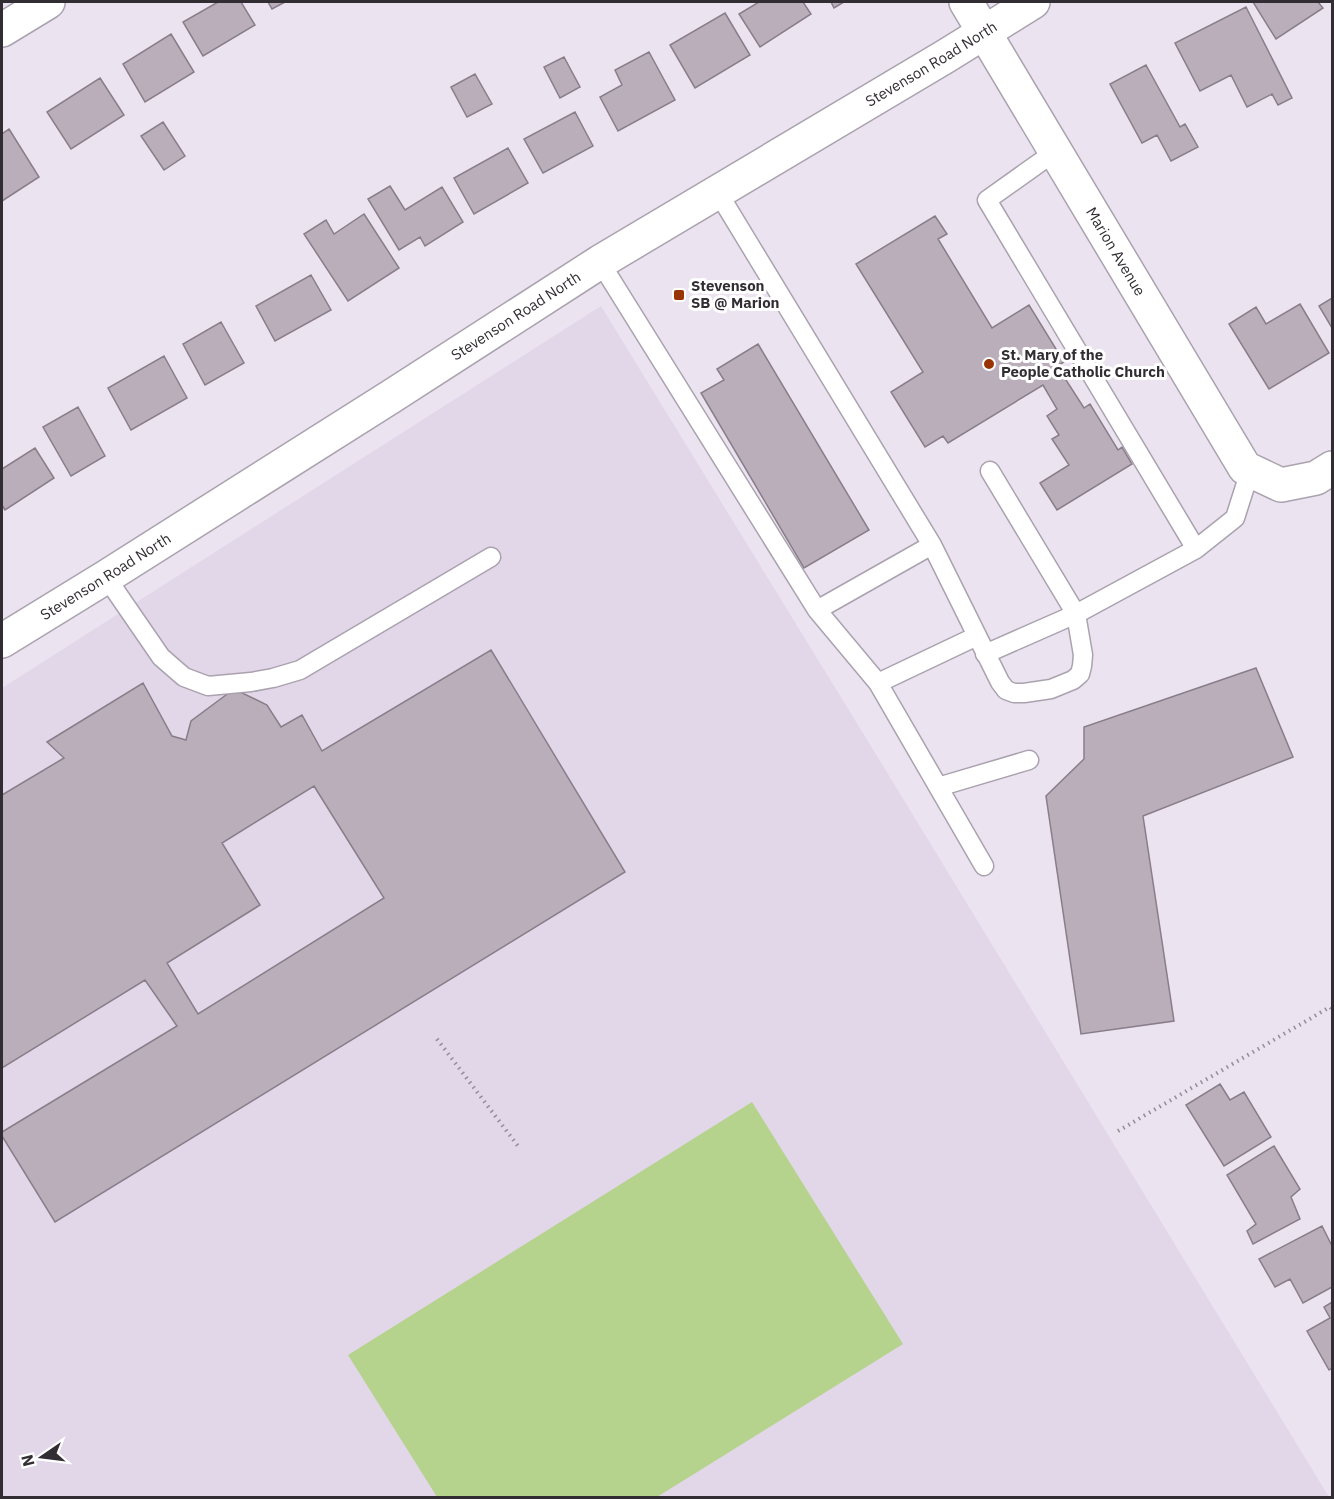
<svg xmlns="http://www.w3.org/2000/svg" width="1334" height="1499" viewBox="0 0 1334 1499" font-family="'IBM Plex Sans',sans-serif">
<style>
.built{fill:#e2d6e9}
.green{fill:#b6d38d}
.building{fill:#b9aeba;stroke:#887e89;stroke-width:1.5;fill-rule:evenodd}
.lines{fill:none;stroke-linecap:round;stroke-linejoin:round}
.lane-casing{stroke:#aaa2af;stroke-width:21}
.street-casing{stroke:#aaa2af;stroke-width:36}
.secondary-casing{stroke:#aaa2af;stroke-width:36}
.path{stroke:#948d97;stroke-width:4;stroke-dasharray:1.5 4.5;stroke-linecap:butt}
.lane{stroke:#fff;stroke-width:18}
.street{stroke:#fff;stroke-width:33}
.secondary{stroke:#fff;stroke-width:33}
.poi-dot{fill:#983306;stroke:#fff;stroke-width:2}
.labels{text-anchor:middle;stroke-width:6;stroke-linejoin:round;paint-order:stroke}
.street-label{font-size:15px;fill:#312d32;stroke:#fff}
.poi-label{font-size:15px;font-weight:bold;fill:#312d32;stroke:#fff;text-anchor:start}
</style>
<rect width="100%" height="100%" fill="#ece3f0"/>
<path class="built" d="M601,306L877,756L1329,1497L2,1498V688Z"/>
<path class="green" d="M752,1102L903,1344L657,1497H437L348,1355Z"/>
<path class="building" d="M218,2H241L255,25L203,56L183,22Z
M268,2H285L272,9Z
M759,2H803L811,14L760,47L739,14Z
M831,2H844L834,8Z
M1253,2H1318L1323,8L1276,39Z
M1246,7L1292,98L1278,105L1272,94L1247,107L1231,75L1200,91L1175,43Z
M725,13L750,55L695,88L670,45Z
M171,34L194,72L145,102L123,64Z
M649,52L675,100L618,131L600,97L622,85L615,70Z
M564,57L580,87L560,98L544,67Z
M1146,65L1180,127L1185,124L1198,147L1171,161L1157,135L1142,143L1110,84Z
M475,74L492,104L467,117L451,87Z
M100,78L124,115L71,149L47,112Z
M575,112L593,146L543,173L524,139Z
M163,122L185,156L164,170L141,136Z
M9,129L39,177L2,201V134Z
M508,148L528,183L474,214L454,178Z
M390,186L405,210L442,187L463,222L425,246L420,237L399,250L368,199Z
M364,214L399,268L348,301L304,234L326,220L334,234Z
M935,216L947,234L938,239L992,328L1029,305L1064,362L1057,366L1084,408L1090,404L1118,450L1122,447L1132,464L1057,510L1040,483L1069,465L1052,439L1059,435L1047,416L1057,409L1043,385L948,443L943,436L925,447L891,392L923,372L856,264Z
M311,275L331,310L275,341L256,306Z
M1332,298V328L1319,306Z
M1300,304L1329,353L1269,389L1229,324L1256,307L1266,324Z
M221,322L244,363L205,385L183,344Z
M758,344L869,530L804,568L701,393L724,380L717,369Z
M164,356L187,398L131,430L108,388Z
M78,407L105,456L71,476L43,427Z
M35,448L54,478L5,510L2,505V469Z
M491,650L625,872L55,1222L2,1136V1132L177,1026L145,980L2,1068V795L64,758L47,742L143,683L172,736L186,740L191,721L234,689L267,705L281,727L302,715L322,751ZM314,786L384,898L198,1014L167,963L260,905L222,843Z
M1256,668L1293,757L1143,816L1174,1021L1081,1034L1046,796L1084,759V727Z
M1220,1084L1230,1100L1244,1092L1271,1137L1224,1166L1186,1105Z
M1274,1146L1300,1189L1291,1197L1300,1219L1253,1244L1247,1231L1256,1224L1227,1175Z
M1322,1226L1332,1246V1287L1303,1303L1290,1279L1275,1287L1259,1259Z
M1332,1302V1368L1329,1370L1307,1331L1330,1318L1324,1307Z"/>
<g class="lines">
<defs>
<path id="lane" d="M717,191L932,545
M600,262L817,610L878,683L977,636
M1196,549L1235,518L1250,471
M106,577L161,657L184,677L208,686L251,682L273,678L300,670L491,557
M817,610L932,545L1000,682L1006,690L1014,693H1024L1051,689L1073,680L1080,674L1082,666L1083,655L1076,614L990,471
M985,654L1076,614L1196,549L987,200L1056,151
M878,683L984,866
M938,787L1029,760"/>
<g id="street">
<path id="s1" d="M966,2L1245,468L1281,485L1316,478L1332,468"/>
<path d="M2,30L48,2"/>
</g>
<g id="secondary">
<path id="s2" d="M2,641L106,577L392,396L600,262L946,56L1033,2"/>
</g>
</defs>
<use href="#lane" class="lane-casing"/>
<use href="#street" class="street-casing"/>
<use href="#secondary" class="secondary-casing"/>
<path class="path" d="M437,1039L518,1146
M1118,1131L1330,1007L1332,1009"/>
<use href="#lane" class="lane"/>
<use href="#street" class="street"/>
<use href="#secondary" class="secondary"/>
</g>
<g class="poi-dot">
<rect x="673" y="289" width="12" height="12" rx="3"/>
<circle cx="989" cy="364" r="6"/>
</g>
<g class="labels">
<g class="street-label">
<text dy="5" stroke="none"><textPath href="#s2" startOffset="1094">Stevenson Road North</textPath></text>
<text dy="5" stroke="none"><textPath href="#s1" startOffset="291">Marion Avenue</textPath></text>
<text dy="5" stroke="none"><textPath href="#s2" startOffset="608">Stevenson Road North</textPath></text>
<text dy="5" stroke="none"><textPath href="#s2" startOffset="122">Stevenson Road North</textPath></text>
</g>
<g class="poi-label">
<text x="691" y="291">Stevenson<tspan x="691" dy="17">SB @ Marion</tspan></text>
<text x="1001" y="360">St. Mary of the<tspan x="1001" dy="17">People Catholic Church</tspan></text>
</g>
</g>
<rect width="1334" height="1499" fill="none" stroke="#312d32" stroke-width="6"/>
<g transform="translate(42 1457) rotate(256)" stroke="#ffffff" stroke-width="4.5" paint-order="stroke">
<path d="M0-4.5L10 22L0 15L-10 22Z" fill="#312d32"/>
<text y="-9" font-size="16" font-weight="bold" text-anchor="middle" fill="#312d32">N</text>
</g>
</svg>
